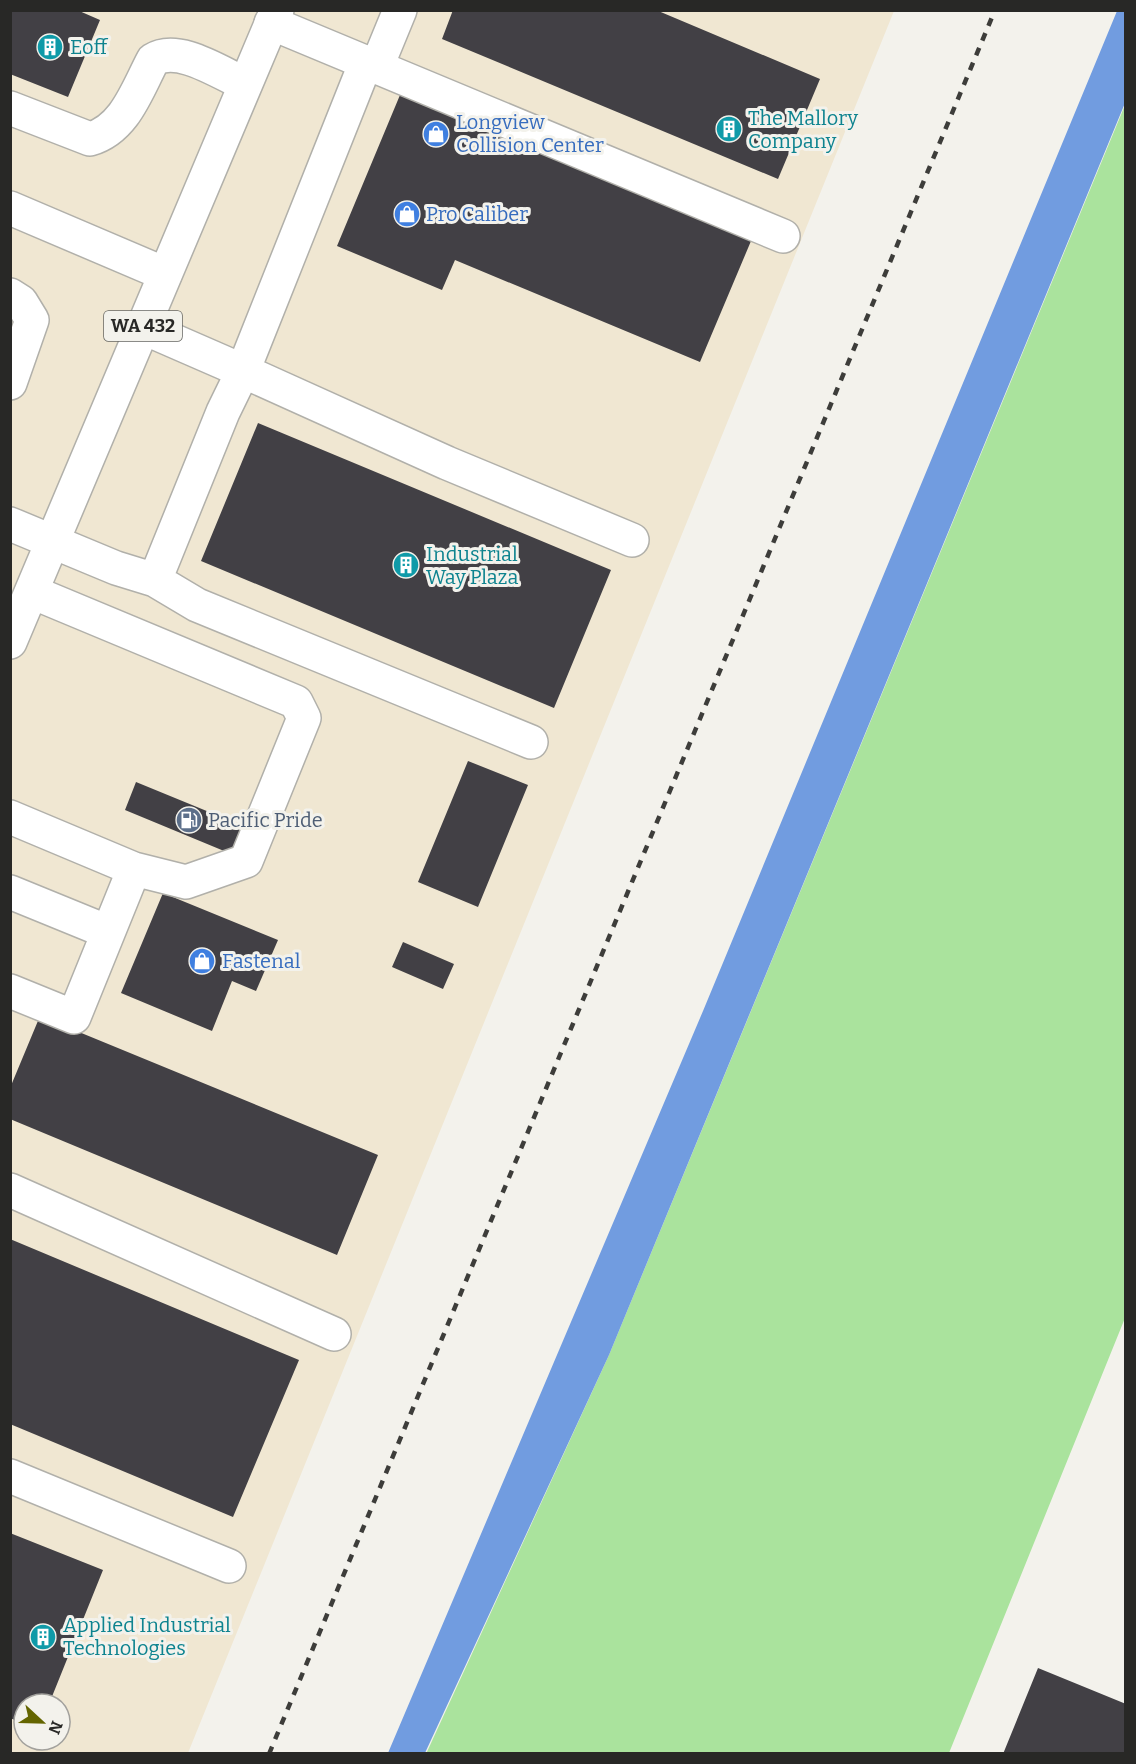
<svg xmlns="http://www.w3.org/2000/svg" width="1136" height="1764" viewBox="0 0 1136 1764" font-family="Bitter,serif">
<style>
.industrial{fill:#f0e7d2;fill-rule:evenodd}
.green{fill:#aae39d}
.water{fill:#719ce0}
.building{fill:#424045}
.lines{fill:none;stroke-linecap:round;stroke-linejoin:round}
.minor-casing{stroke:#b1b0aa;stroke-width:36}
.highway-casing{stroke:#b1b0aa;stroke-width:36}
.minor{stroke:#fff;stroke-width:33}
.highway{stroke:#fff;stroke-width:33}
.rail{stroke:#3d3d3a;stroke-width:4.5;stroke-dasharray:8 8;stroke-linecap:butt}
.labels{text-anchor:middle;stroke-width:6;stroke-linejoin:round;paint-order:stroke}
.shield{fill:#f3f2ec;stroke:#656561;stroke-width:1.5}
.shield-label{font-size:18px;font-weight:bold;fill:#282826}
.culture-label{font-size:20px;fill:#0d838f;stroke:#f3f2ec;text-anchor:start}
.shop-label{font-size:20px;fill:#366cbe;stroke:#f3f2ec;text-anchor:start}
.service-label{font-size:20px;fill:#4e5e75;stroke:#f3f2ec;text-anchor:start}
</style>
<rect width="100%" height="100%" fill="#f3f2ec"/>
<path class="industrial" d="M11,11H894L188,1753L11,1754ZM24,1704H60V1740H24Z"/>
<path class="green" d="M1125,105V1318L949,1753L426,1754L609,1355Z"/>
<path class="water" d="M1117,11H1125V103L609,1355L425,1753H388L703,1011Z"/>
<path class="building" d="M10,10H77L100,20L68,97L10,74Z
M453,10H656L820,79L778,179L442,39Z
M400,95L751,241L700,362L455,260L442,290L337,246Z
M258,423L611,570L554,708L201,561Z
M468,761L528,785L478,907L418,882Z
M136,782L253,830L241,858L125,810Z
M163,893L278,940L256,991L232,981L212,1031L121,993Z
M403,942L454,964L443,989L392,967Z
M40,1016L378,1155L337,1255L10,1119V1088Z
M10,1239L299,1360L233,1517L10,1424Z
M10,1533L103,1570L49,1704H24V1724L10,1718Z
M1038,1668L1126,1704V1754H1003Z"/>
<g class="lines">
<defs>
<path id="minor" d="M271,23L783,236
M366,62L243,371L447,463L632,540
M377,66L400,10
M10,108L90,139C125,129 137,90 153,60C178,44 220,73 245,84
M10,208L165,274
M10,295L21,302L32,320L10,383
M10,524L116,568L155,580L223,412L243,371L142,327
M155,580L197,605L531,742
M10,817L134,869L186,882L246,861L304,718L296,702L32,592
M10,892L108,932
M10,991L74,1017L134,869
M10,1190L334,1334
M10,1476L229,1566"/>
<path id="highway" d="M10,642L277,10"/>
</defs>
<use href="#minor" class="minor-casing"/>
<use href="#highway" class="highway-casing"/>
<use href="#minor" class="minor"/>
<use href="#highway" class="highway"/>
<path class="rail" d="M269,1754L995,10"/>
</g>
<defs>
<symbol id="building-disc" viewBox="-11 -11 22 22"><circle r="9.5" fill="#0f9aa8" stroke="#f3f2ec"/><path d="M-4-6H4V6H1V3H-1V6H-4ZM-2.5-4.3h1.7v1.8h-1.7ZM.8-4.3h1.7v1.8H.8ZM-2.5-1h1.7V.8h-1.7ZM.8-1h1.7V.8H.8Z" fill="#fff"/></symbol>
<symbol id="shop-disc" viewBox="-11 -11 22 22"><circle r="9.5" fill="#3f7fe0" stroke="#f3f2ec"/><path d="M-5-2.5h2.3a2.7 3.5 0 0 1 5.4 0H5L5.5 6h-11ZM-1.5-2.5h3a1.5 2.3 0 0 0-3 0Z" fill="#fff"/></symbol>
<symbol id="fuel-disc" viewBox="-11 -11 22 22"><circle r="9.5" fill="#5c6f8a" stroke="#f3f2ec"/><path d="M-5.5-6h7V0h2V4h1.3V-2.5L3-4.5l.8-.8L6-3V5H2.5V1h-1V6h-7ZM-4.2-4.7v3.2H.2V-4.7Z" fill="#fff"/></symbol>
</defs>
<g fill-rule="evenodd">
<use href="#building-disc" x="35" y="32" width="30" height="30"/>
<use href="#building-disc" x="714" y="114" width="30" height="30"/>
<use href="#shop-disc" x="421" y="119" width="30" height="30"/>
<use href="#shop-disc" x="392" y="199" width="30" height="30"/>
<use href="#building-disc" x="391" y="550" width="30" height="30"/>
<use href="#fuel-disc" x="174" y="805" width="30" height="30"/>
<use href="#shop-disc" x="187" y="946" width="30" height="30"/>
<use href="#building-disc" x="28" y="1622" width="30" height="30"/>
</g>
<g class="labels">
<rect class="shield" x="104" y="311" width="78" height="30" rx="4.5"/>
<g class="shield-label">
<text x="143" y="332">WA 432</text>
</g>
<g class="culture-label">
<text x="70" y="54">Eoff</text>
<text x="748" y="125">The Mallory<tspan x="748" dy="23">Company</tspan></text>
<text x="426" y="561">Industrial<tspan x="426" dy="23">Way Plaza</tspan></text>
<text x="63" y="1632">Applied Industrial<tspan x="63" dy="23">Technologies</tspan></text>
</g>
<g class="shop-label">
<text x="456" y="129">Longview<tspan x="456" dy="23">Collision Center</tspan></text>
<text x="426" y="221">Pro Caliber</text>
<text x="222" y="968">Fastenal</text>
</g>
<g class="service-label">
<text x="208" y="827">Pacific Pride</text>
</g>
</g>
<rect width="1136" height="1764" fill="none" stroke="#282826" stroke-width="24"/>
<g transform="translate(42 1722) rotate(112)"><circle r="28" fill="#f3f2ec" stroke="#a2a19d" stroke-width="1.5"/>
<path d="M0-4.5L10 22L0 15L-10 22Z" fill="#646500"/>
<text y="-9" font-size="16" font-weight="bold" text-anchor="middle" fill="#282826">N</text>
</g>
</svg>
